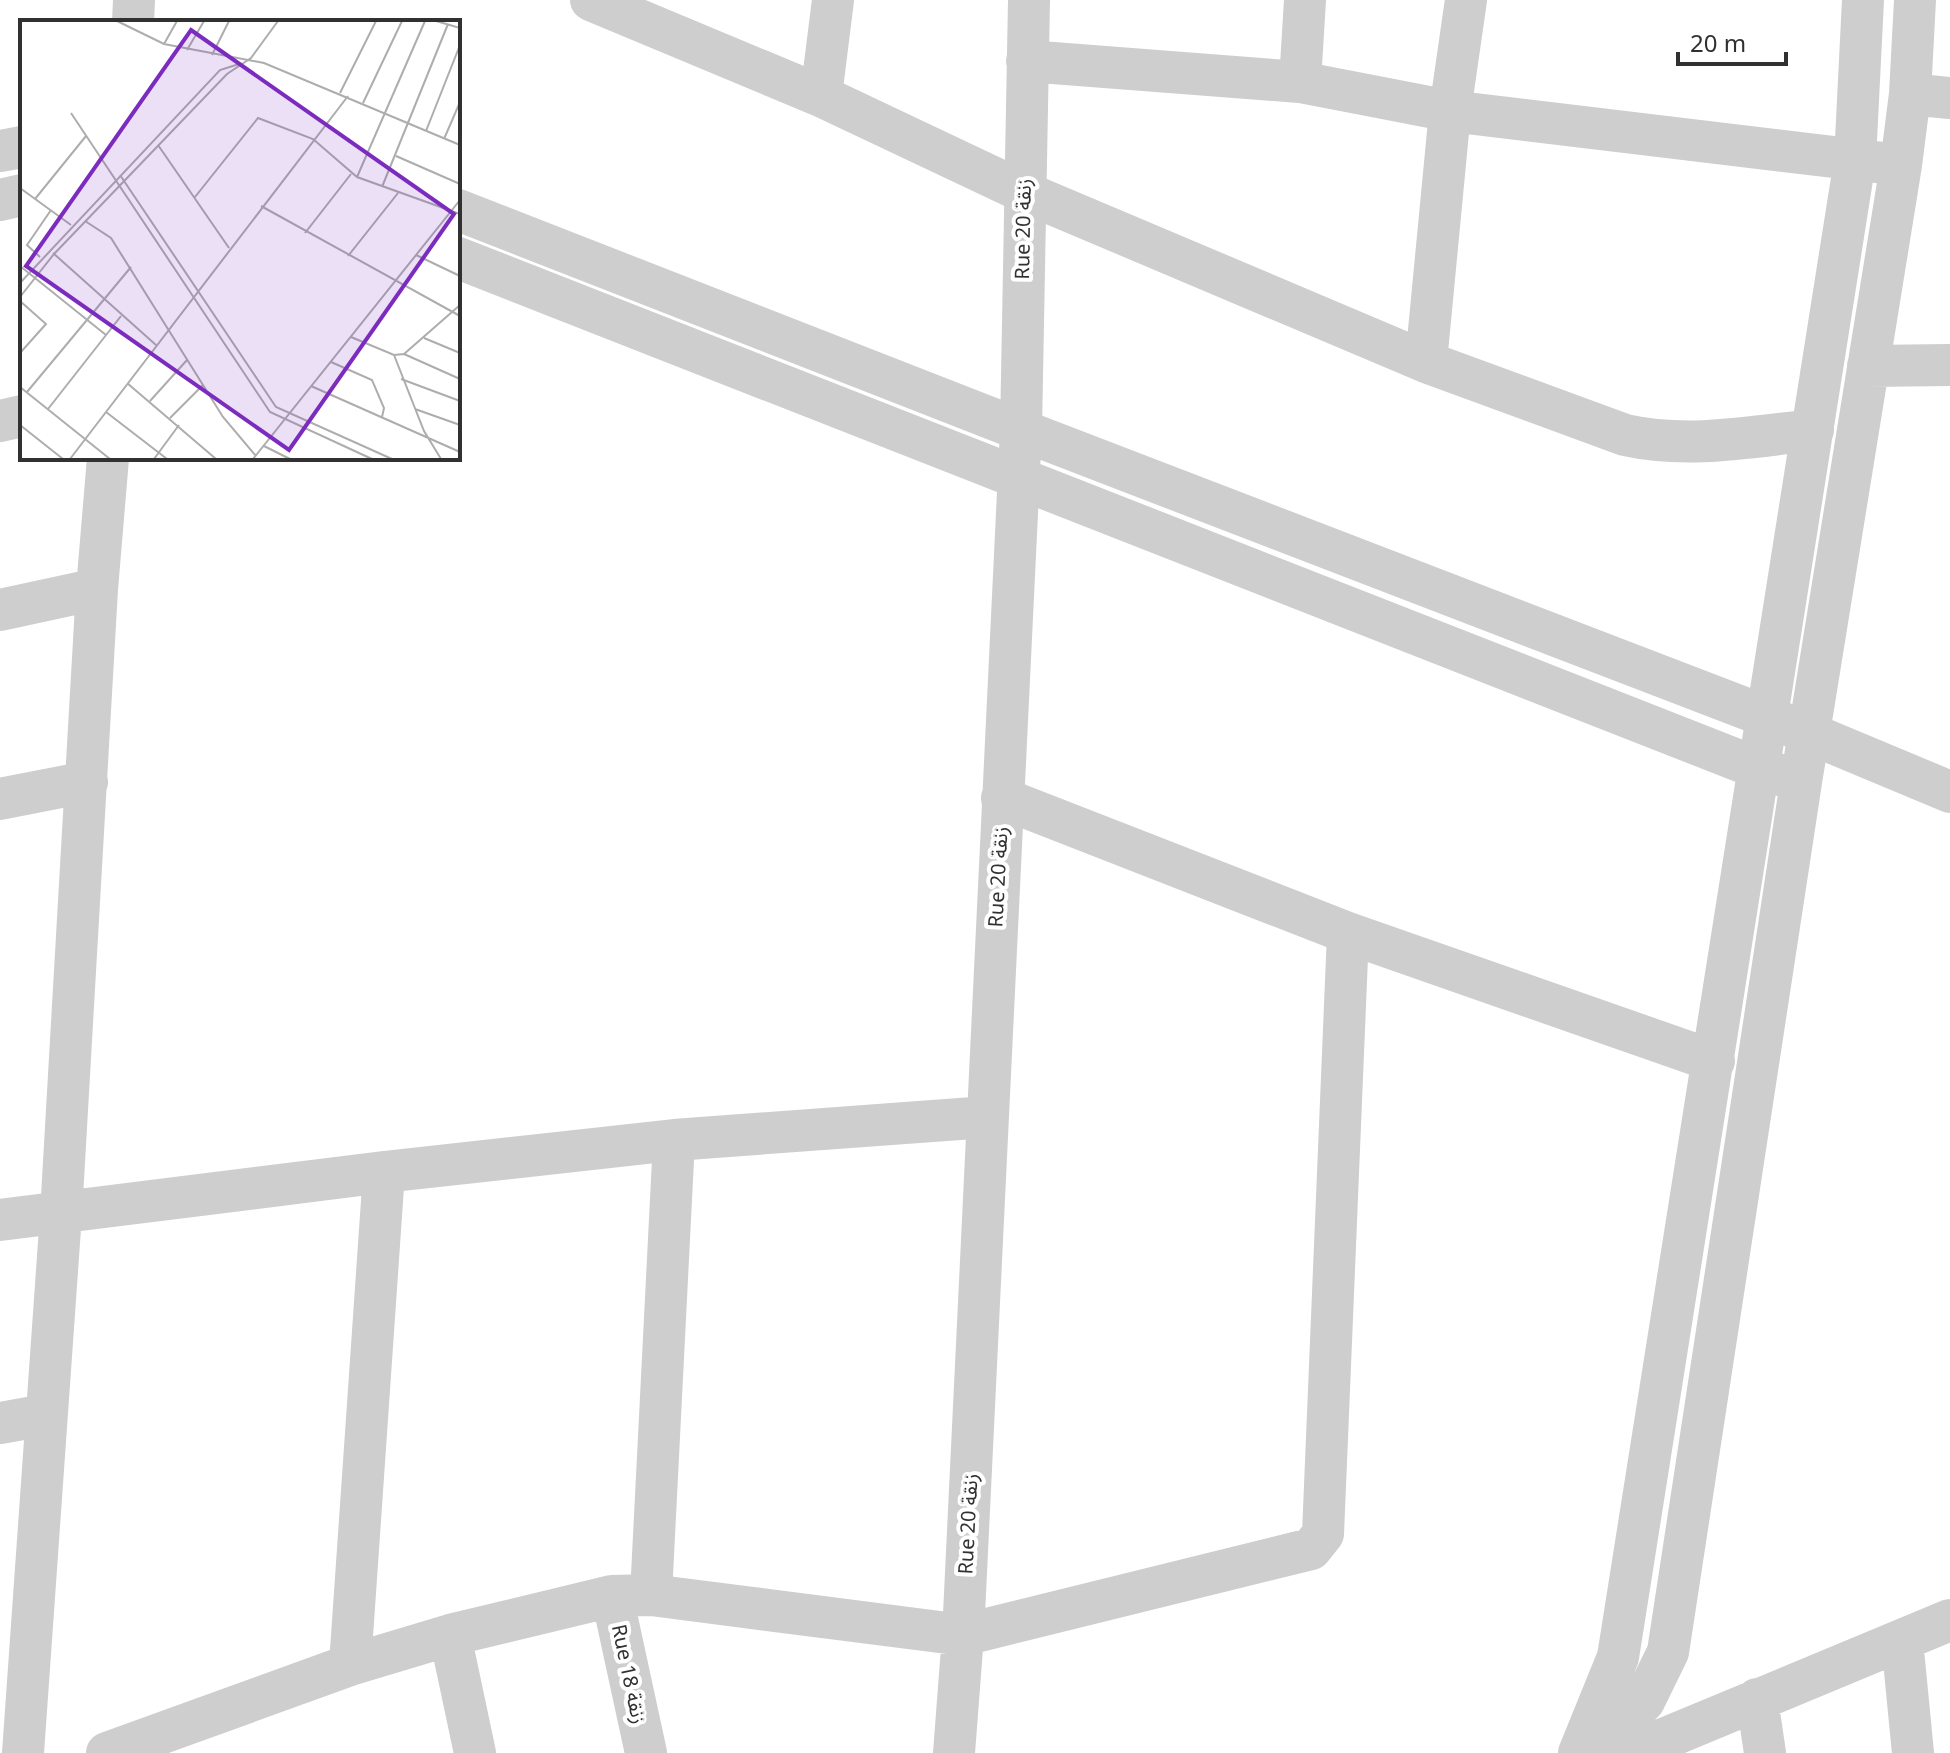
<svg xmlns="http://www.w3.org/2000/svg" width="1950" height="1753" viewBox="0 0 1950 1753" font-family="'Noto Sans','Noto Sans Arabic',sans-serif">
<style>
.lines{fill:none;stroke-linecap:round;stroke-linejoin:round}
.minor{stroke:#cecece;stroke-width:42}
.labels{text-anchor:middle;stroke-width:8;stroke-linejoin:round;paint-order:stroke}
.street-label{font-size:20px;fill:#313131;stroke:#fff}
.inset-road{fill:none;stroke:#adadad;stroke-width:2}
.view{fill:#7b2cbf;fill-opacity:0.15;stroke:#7b2cbf;stroke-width:4}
.inset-edge{fill:none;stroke:#313131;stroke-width:4}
</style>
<rect width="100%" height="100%" fill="#fff"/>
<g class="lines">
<path class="minor" d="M591,0L821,96L1024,192L1426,362L1625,435C1688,449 1750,437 1813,430
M133,22L134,0
M1027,61L1300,82L1450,111L1884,163
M1300,82L1305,0
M1910,94L1950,98
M821,96L833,0
M0,151L22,147
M0,200L22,195
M458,210L1021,430L1809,733L1950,792
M458,258L1760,769L1787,777
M1426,362L1450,111L1466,0
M1868,366L1950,365
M0,421L22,416
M0,610L97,589
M1002,798L1348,933L1714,1061
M0,799L87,782
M0,1220L384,1172L674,1140L987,1117
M0,1423L45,1415
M651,1595L674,1140
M612,1596L646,1753
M450,1635L475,1753
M1902,1640L1913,1753
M350,1665L384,1172
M1757,1699L1765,1753
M23,1753L61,1214L97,589L108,458
M107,1753L350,1665L450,1635L612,1596L651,1595L963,1635L1311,1549L1323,1534L1348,933
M954,1753L963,1635L1021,430L1029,0
M1579,1753L1618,1657L1855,160L1863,0
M1593,1753L1644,1701L1668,1652L1801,782L1901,165L1910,94L1915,0
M1630,1753L1950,1620"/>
</g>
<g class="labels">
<g class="street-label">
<text transform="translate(1023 229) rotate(-89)" y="7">Rue 20 زنقة</text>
<text transform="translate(998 877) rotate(-87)" y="7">Rue 20 زنقة</text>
<text transform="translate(968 1524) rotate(-87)" y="7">Rue 20 زنقة</text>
<text transform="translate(629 1674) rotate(78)" y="7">Rue 18 زنقة</text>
</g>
</g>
<g transform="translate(20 20)">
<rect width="440" height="440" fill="#fff"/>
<path class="inset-road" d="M97,1L144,24L244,43L440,125M416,1L440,8M144,24L157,1M167,30L184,1M192,35L209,1M320,73L356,1M343,83L382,1M51,93L250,392L352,439M406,111L440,25M424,119L440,82M138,125L209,228M376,136L440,164M100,155L256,387L372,439M337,157L405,1M362,167L428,4M0,168L51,205M175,177L238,98L293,119L337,157L440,194M15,179L66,116M241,186L440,296M65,201L91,218L203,397L236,436M285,213L331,154M33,233L136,325M396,235L440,256M328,236L378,173M20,237L7,225L31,190M0,246L86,315M0,263L200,50L219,44M0,277L34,234L207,54L231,38L258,1M0,281L26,304L0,333M331,317L374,335L384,334L440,285M404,318L440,333M384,334L440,359M374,335L404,411L421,439M311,342L352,360L364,388L362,397M381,359L440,381M107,363L196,439M291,366L440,432M0,367L90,439M7,372L111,247M130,381L167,340M28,389L101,296M395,389L440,405M86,392L147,439M150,398L183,365M0,405L43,439M244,426L270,439M50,439L328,76M134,439L159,405M233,439L440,180"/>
<path class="view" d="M171,10L434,194L269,430L6,246Z"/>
<rect width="440" height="440" class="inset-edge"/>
</g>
<path d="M1678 52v12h108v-12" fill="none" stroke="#313131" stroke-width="4"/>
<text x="1690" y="52" font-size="24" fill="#313131" stroke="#ffffff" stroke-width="6" paint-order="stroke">20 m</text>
</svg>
